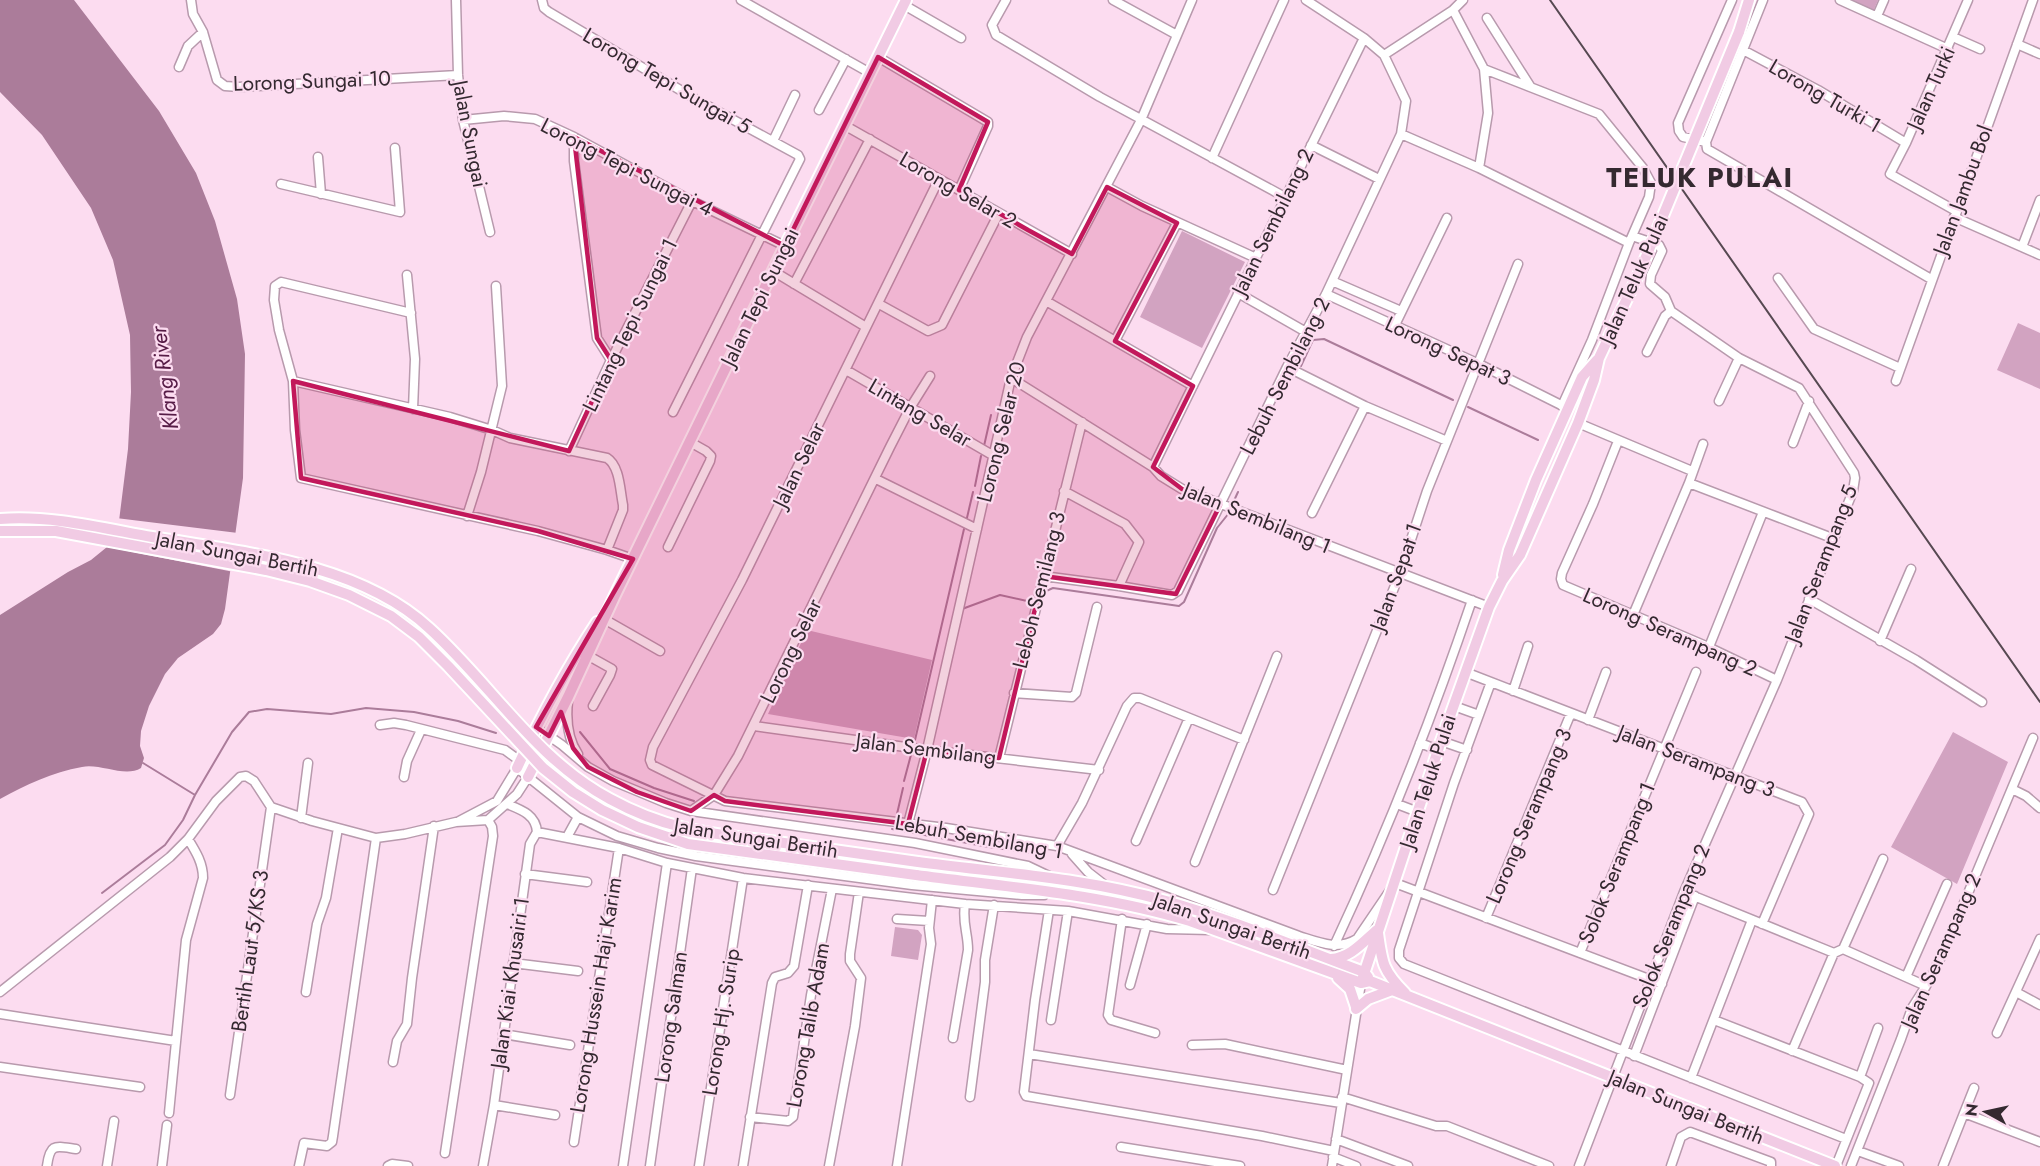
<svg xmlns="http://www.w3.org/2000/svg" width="2040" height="1166" viewBox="0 0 2040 1166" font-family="Jost,sans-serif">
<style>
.green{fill:#d2a3c1}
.water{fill:#ab7c9a}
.pier{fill:#fcdcf0}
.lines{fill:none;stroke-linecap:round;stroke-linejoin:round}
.stream{stroke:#ab7c9a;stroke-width:2}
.minor-casing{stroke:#b89aad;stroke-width:11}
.major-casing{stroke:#fff;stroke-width:14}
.minor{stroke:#fff;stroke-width:8}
.major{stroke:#f1cbe4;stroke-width:10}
.rail{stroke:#574952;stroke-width:2}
.major-bridge-casing{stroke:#fff;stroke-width:14;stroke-linecap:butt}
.major-bridge{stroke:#f1cbe4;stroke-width:10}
.marked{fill:#c2185b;fill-opacity:0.2;stroke:#c2185b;stroke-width:4.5;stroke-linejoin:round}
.labels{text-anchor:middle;stroke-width:4.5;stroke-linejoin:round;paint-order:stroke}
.street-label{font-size:21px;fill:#342930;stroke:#fcdcf0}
.water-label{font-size:22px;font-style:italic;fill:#561c46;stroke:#fcdcf0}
.district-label{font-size:27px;font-weight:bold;letter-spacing:1.5px;fill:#342930;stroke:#fcdcf0}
</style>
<rect width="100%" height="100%" fill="#fcdcf0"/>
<path class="green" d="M1849,0H1878L1872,14Z
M1182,231L1245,262L1202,348L1140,317Z
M2018,323L2040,333V389L1997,370Z
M807,630L932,660L914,739L768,714Z
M1953,732L2008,762L1957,884L1891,847Z
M895,927L918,930L922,935L918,960L891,956Z"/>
<path class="water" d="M0,0H74L159,111L196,173L215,221L237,299L245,354L243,478L225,609L221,624L213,634L178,658L165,674L149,706L141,731L140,746L144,758L141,768C125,778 100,763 82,767C52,772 26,785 0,799V615L68,572L91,560L107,547L119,521L128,449L131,392L130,335L113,260L91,208L42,135L0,92Z"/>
<path class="pier" d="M116,518L238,533L234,572L102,546Z"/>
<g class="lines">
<path class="stream" d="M1301,366L1313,340L1324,339L1453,400
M1468,407L1538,440
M984,446L991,415
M975,486L981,456
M1232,505L1238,492
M966,522L973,492
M1044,592L1053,588L1179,606L1184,602L1217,528L1229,513
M962,609L1000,595L1027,601
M580,732L610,769L654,788L694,801
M915,740L964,529
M143,763L195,795L232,732L249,712L267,709L331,714L366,708L414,712L458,721L496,733
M904,781L912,751
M897,814L903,788
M892,829L989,847L1046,855
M102,893L165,845L183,820L195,795"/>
<defs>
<path id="minor" d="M191,0L193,14L203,32L217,80L225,86L239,87L458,75
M456,0L458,75L463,120L490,232
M542,0L544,8L549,12L697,100L798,155L800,159L673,412
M741,0L870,73
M1006,0L992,25L996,35L1100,97L1285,197
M1113,0L1177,35
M1763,0L1706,142L1707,149L1931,279
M1840,0L1948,49
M904,5L961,38
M1453,10L1484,69L1488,113L1479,168
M1877,16L1884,0
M1487,18L1530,86
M1953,37L1980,49
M2017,44L2040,54
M1743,50L1818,90L1906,143
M1384,55L1453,10L1463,0
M878,57L988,122V126L959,190
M179,67L188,46L203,32
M1484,69L1599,114L1643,168L1651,183L1649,197L1629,243L1592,340L1562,406
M819,110L846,59
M463,120L504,116L535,119L574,137L692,201L785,246
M844,125L1072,254
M1401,134L1479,168L1629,243
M574,137V161L597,338L611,360
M773,141L795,95
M1706,142L1683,137L1679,131L1678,123L1732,0
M1311,145L1379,179
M318,157L321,194
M1212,158L1284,0
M939,179L742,580L653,747L650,760L652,765L725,801L946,828L1057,846L1299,936C1318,942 1338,951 1357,939L1395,883L1662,984
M281,184L400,212L395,148
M1107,187L1142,206L1256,258
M1956,211L1890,174L1906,143L1968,0
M1954,217L2040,255
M1632,236L1659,245L1662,251L1651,275L1650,284L1665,297L1671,311
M2022,247L2040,200
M773,271L866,327
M407,275L415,359L413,409
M1778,278L1814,329L1900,368
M1332,281L1401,311
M794,284L870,139
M1238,293L1306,332
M1326,294L1479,364L1565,407
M1046,301L1193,386
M879,304L928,331L942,325L999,213
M411,313L281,282L275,286L274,300L279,330L293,381L295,430L301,478L538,531L607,550L633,559
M1395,325L1447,218
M1115,341L1177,223
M1647,352L1665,316L1671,311
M1287,367L1365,406L1447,441
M846,370L994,456
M1011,378L1153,467L1161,476L1182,489L1489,607
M293,381L450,417L492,430L510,438L607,458C620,466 620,491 623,505V510L607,550
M1896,381L2033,0
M1719,401L1739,358
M1578,423L1692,471
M1618,441L1593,504L1562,573L1561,579L1563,585L1706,646L1777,680
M1793,443L1809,401
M569,451L611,360L692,201
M1153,467L1364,38
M876,479L977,529
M1689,483L1832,538
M1064,491L1125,524L1139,542L1119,586
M1312,513L1365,406
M467,516L481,472L502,386L496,286
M668,547L710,461L711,456L706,451L690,442
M1043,576L1119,586L1172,595L1178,591L1287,367L1326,294L1401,134L1406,101L1384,55L1364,38L1306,0
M1809,599L1916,660L1982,702
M1633,615L1689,483L1703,444
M604,619L660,651
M1880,641L1911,569
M1709,647L1763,512
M587,655L612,669L610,675L593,706
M1465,672L1802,802L1809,814L1762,924
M1491,682L1454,783L1399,950V958L1404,964L1846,1139
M1513,691L1528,646
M1014,693L1072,697L1076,693L1097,607
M568,701C566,720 567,738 578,754
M1454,706L1479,715
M1588,720L1606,672
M380,725L394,723L406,725L505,750L520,761
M754,726L927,750L1099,770
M536,727L562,745L588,767L613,781L666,803L691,811L915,843L1028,866L1049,876
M1441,741L1467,750
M1420,743L1438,750
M999,758L1082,422
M404,777L407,761L421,730
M2012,789L2026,796L2040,808
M507,804C522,810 536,815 537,832
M1397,804L1418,812
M691,811L714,795L738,756L890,447L910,408L930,376
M301,818L308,763
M459,821L497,801L517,768L578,817L617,836L658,848L696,856L912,885L1022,895H1044
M908,824L927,750L1011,378L1027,337L1141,120L1192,0
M567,837L578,817
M1136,841L1189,718
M1057,846L1082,803L1127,706L1134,698H1140L1244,740
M1072,854L1088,872L1106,886
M1195,862L1277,656
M525,874L587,882
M1273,890L1400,573L1427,491L1518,264
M1684,892L1834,953
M1049,910L1035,1000L1024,1092L1026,1096L1262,1136L1334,1151
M1486,918L1571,713
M897,919L929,921
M1122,919L1108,1015L1111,1020L1155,1033
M1334,946C1387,833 1432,718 1472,600
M1843,949L1926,986
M1580,953L1696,672
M1834,953L1843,949L1883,859
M513,963L578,971
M1906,977L1947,884
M1130,985L1147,924
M0,992L170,857L188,839L216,801L240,777L246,776L254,781L271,807L312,821L376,838L405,834L456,822L488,820L517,794L528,777
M306,992L317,924L326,898L338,828
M2016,992L2040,1005
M0,1014L176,1041
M1051,1020L1068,911
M1714,1020L1860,1077L1869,1083L1836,1166
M1997,1033L2040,939
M503,1034L570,1045
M953,1038L968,950C968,933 962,923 965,904
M1192,1045L1225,1044L1347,1070
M1792,1051L1834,953
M1029,1054L1341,1103
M1634,1056L1695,896
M393,1062L397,1041L407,1024L412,978L434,826
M0,1067L140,1087
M1860,1077L1878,1028
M1691,1078L1752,920
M230,1095L271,807
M970,1097L985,982V960L994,905
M1342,1097L1436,1126H1447L1549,1166
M494,1105L555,1115
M169,1113L186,940L203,878C203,863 196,852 188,839
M1964,1113L2040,1142
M750,1117L788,1121L793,1117L811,995L832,889
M1336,1139L1408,1166
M574,1142L619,848
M1121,1147L1240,1166
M1858,1151L1899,1166
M445,1153L493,836L492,827L488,820
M1333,1157L1356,1166
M47,1166C50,1143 55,1146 76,1149
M107,1166L114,1121
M162,1166L167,1125
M299,1166L304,1143L327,1146L332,1142L333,1136L376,838
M388,1166L392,1164L408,1166
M483,1166L494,1105L530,844L537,832L619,848L667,863L743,878L965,904L1068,911L1167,929L1211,930
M623,1166L667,863
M650,1166L692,868
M699,1166L743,878
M743,1166L772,983L775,977L788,973L794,966L808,885
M829,1166L855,1026L861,978L850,961V954L859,892
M897,1166L931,944L929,928L932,900
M1332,1166L1361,983
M1579,1166L1684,892L1777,680L1853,491L1855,478L1854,473L1799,388L1739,358L1671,311
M1671,1166L1681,1137L1690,1132L1771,1162V1166
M1851,1166L1901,1039L1912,1008L1926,986L1943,953L2033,738
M1943,1166L1974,1088"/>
<path id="major" d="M1739,32L1749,0
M1503,575L1509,550L1536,480L1582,377L1597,360
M517,768C540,718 566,669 597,622
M528,777L568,697L615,595L785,246L906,0
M918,862C1001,873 1086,878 1166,901C1233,920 1299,948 1364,972L1368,977
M916,875C1007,887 1101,894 1190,921L1361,983L1370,981L1835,1166
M1378,933C1382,963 1383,971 1405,993
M1331,959C1350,958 1363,942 1377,930
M1338,978L1350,989L1356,1007
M1361,983L1441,741L1489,607L1502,581L1520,555L1578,423L1594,380L1599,358L1641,269
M1356,1009L1368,999L1392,990"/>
</defs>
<use href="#minor" class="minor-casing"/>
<use href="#major" class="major-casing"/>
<use href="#minor" class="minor"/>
<use href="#major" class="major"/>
<path class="rail" d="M1550,0L2040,702"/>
<defs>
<path id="major-bridge" d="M1641,269L1739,32
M0,519C51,515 102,528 152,537C242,552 359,563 429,628C491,684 535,759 610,799C668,831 714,834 777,842C824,849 871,855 918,862
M0,531H56L266,570L310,581L349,595L391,616L419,637L448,666L543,768L573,792L602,810L638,827L688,844L916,875"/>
</defs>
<use href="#major-bridge" class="major-bridge-casing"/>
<use href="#major-bridge" class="major-bridge"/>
</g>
<path class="marked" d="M878,57L988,122L959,190L1028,230L1072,254L1107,187L1177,223L1115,341L1193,386L1153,467L1182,489L1220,505L1176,594L1043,576L999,758L927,750L908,824L725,801L714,795L691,811L637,792L588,767L573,748L561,712L549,736L536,727L633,559L538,531L301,478L293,381L569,451L611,360L597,338L574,137L785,246Z"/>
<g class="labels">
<g class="street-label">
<text transform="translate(312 81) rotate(-2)" y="7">Lorong Sungai 10</text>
<text transform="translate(667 81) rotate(30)" y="7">Lorong Tepi Sungai 5</text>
<text transform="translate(1931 88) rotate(-66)" y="7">Jalan Turki</text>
<text transform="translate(1825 96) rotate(30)" y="7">Lorong Turki 1</text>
<text transform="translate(470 134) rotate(79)" y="7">Jalan Sungai</text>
<text transform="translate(627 167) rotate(27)" y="7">Lorong Tepi Sungai 4</text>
<text transform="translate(958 190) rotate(30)" y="7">Lorong Selar 2</text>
<text transform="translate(1963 190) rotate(-70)" y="7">Jalan Jambu Bol</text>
<text transform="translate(1273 222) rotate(-64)" y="7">Jalan Sembilang 2</text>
<text transform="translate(1634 279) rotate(-66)" y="7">Jalan Teluk Pulai</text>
<text transform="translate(760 297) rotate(-64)" y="7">Jalan Tepi Sungai</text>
<text transform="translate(630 325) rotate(-64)" y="7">Lintang Tepi Sungai 1</text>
<text transform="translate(1448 351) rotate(25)" y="7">Lorong Sepat 3</text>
<text transform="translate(1285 376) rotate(-63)" y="7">Lebuh Sembilang 2</text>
<text transform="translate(920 413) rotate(30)" y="7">Lintang Selar</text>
<text transform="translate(1001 432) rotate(-76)" y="7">Lorong Selar 20</text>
<text transform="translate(799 465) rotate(-64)" y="7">Jalan Selar</text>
<text transform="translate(1257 518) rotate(22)" y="7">Jalan Sembilang 1</text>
<text transform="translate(237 554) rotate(11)" y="7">Jalan Sungai Bertih</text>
<text transform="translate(1821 564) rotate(-69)" y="7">Jalan Serampang 5</text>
<text transform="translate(1396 577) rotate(-70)" y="7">Jalan Sepat 1</text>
<text transform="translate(1039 590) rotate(-76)" y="7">Leboh Semilang 3</text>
<text transform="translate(1670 632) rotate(24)" y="7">Lorong Serampang 2</text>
<text transform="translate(791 651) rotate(-64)" y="7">Lorong Selar</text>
<text transform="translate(926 749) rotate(7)" y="7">Jalan Sembilang</text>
<text transform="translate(1696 761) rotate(21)" y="7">Jalan Serampang 3</text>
<text transform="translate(1428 781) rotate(-72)" y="7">Jalan Teluk Pulai</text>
<text transform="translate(1529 816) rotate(-67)" y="7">Lorong Serampang 3</text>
<text transform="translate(979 837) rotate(10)" y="7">Lebuh Sembilang 1</text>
<text transform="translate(756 838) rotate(9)" y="7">Jalan Sungai Bertih</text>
<text transform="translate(1617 863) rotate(-68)" y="7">Solok Serampang 1</text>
<text transform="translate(1232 926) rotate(19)" y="7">Jalan Sungai Bertih</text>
<text transform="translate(1671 926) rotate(-68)" y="7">Solok Serampang 2</text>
<text transform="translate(250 951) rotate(-82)" y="7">Bertih Laut 5/KS 3</text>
<text transform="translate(1941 951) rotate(-66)" y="7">Jalan Serampang 2</text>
<text transform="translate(510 983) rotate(-82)" y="7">Jalan Kiai Khusairi 1</text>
<text transform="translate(596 995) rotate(-81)" y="7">Lorong Hussein Haji Karim</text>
<text transform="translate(671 1017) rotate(-82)" y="7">Lorong Salman</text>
<text transform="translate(721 1022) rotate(-81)" y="7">Lorong Hj. Surip</text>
<text transform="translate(808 1025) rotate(-80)" y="7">Lorong Talib Adam</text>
<text transform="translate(1686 1107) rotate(22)" y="7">Jalan Sungai Bertih</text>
</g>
<g class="water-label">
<text transform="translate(164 378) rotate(-97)" y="8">Klang River</text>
</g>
<g class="district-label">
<text x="1700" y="187">TELUK PULAI</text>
</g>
</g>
<g transform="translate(1986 1112) rotate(278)" stroke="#fcdcf0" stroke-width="4.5" paint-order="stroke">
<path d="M0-4.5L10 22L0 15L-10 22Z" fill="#342930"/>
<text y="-9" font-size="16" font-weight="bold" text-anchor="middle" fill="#342930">N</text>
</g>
</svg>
